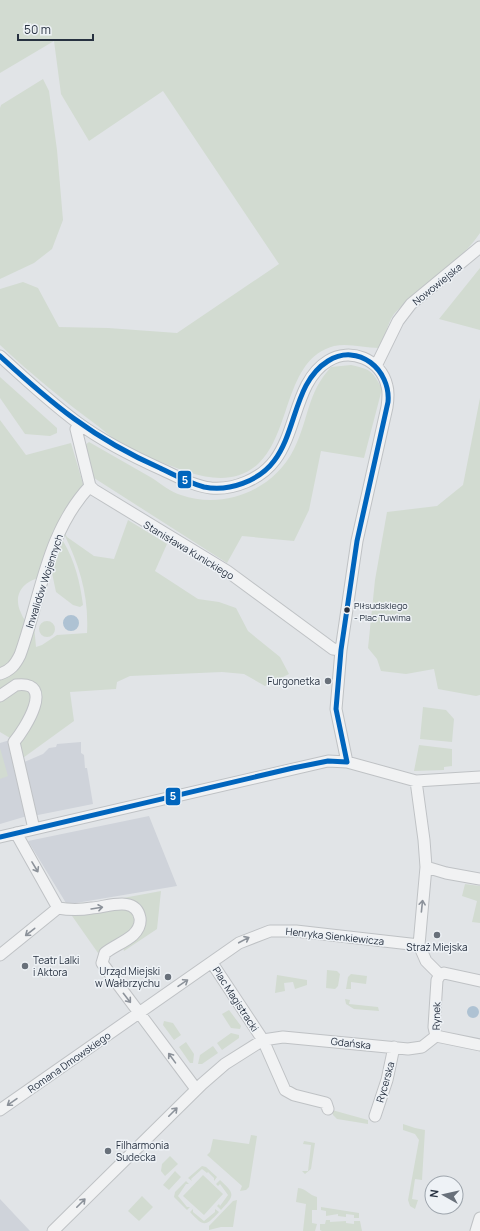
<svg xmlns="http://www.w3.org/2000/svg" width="480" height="1231" viewBox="0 0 480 1231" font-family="Manrope,sans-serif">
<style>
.built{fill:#cfd3da}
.green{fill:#d2dbd1;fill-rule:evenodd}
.water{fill:#aec2d3}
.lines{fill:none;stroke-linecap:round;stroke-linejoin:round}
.minor-casing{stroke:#bfc2c5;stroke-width:13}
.minor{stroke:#f1f2f3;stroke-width:11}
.bus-1-casing{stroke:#eef2f6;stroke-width:8}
.bus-1{stroke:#0065bd;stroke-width:5}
.oneway{stroke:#8c929a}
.bus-dot{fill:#273140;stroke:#eef2f6;stroke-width:1.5}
.poi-dot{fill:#68707a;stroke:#eef2f6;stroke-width:1.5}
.labels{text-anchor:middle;stroke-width:3;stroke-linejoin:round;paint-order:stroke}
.bus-label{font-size:9px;fill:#273140;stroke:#eef2f6;text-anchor:start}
.street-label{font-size:10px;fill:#273140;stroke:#eef2f6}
.poi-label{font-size:10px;fill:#273140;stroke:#eef2f6;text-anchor:end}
.line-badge{stroke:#eef2f6;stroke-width:1.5}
.badge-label{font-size:11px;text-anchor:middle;font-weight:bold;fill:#fff}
</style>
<rect width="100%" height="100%" fill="#e1e4e7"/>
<path class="built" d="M10,740L27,816L0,824V743Z
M81,742V753L84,755L85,768H87L93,804L33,816L22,763L43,754L49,748L56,747L57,744Z
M149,816L177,886L70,904L66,903L28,841Z
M0,1199L14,1214L30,1231H0Z"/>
<path class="green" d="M0,0H480V233C457,267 420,284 394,314C387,323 386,338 379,348C364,348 349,343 334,346C284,359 292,433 258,464C229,490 191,474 161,462C151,458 139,455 130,450C119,443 108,434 98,426C64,401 31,374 0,345V289L23,282L38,288L59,327L108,328L177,333L279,264L163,91L89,141L61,94L54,41L0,73Z
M43,79L49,91L57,150L63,220L52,249L34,263L0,279V108L1,105Z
M480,268V330L439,319Z
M351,365C370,369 373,371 382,389L364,458L321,451L309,510L294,541L242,536L227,563L91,476L85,445L89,442C110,454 131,466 152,478C161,484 171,492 181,495C224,510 274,490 294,449C309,419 307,393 331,367Z
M0,377L57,428V433L50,436L25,434L0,398Z
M480,398V695L476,696L438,689L434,669L406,674L381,671L377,659L368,648L375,580L387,512L437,506L463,485Z
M0,420L26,455L71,443L86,494L63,530L67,537L94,556L114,559L128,520L167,544L155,571L198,599L219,602L236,608L248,631L280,657L289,674L265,686L244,674L222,672L130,676L117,682L116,689L70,692L74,721L16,763L10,738L0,732ZM64,534C80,566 89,597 87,633L57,635L42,645L36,647L34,625C27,624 24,620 21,613C12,594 24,580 43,577Z
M63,541C75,561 80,582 83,605L80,607L73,605L56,592L52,573Z
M39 629a8 8 0 1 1 16 0a8 8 0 1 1-16 0Z
M423,707L446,710L454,719L452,742L420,739Z
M419,745L452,749V766L444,767V770L414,771Z
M0,748L8,776L0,779Z
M465,884L480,886V923L472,922L477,901L462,896Z
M161,891L157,929L124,951L123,947C137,938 151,929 143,910L123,898Z
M126,909C155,923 108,944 98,953L70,913Z
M327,970L337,971L340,974L338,986L335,989L326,988Z
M351,974L367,976L366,984L351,982V989H346L348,977Z
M277,975L307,980V985L295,989L293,982L284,983L285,991L275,993Z
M345,999L350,1000L349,1004L378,1007L379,1011L354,1009L346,1004Z
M229,1010L241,1026L240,1029L231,1028L222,1014Z
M164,1021L173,1023L181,1035L174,1040L163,1025Z
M231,1033L239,1035V1038L222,1050L217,1043Z
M186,1042L194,1054L193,1063H190L179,1047Z
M213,1046L218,1053L202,1064H198L200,1055Z
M332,1110L368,1120V1124L337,1119L333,1115Z
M403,1124L415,1128L425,1130L422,1180L415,1179L412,1199L418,1200L415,1209L410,1206L408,1200L419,1140L415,1134L403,1130Z
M251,1135L257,1136L249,1187L246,1190L240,1191L242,1186L207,1155L210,1152L213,1139L249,1144Z
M304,1141L315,1143L311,1169L305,1174L302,1171H308L311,1145L303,1144Z
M170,1156L178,1164L165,1176L161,1171L162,1164Z
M202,1166L206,1167L217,1177L214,1181V1178L208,1172L207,1173L202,1169L191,1179L192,1181L188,1178Z
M175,1171L181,1177L169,1190L163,1185Z
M203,1175L223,1194L204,1215L183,1196Z
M220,1180C235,1194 235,1195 221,1210L217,1206L219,1204L220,1206L228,1195L220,1184L218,1186L216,1184Z
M186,1181L189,1184H186L178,1196L187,1207H190L187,1210L174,1197L175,1192Z
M298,1188C307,1189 309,1195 317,1197V1210H312V1223L317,1224L315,1231H303L306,1204L296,1202Z
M142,1196L153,1207L139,1221L128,1211Z
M237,1200L233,1227H221L209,1230V1226L233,1201Z
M321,1207L359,1213V1218H354V1215L346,1214V1217L338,1216V1214L326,1216V1211L321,1210Z
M193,1209V1212L204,1221L215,1212V1209L219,1212C205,1227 204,1227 190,1212Z
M326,1220H330V1222L346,1221V1223L354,1224V1221H360L362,1231H322L320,1230V1224H325Z"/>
<path class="water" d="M63 623a8 8 0 1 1 16 0a8 8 0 1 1-16 0Z
M467 1012a6 6 0 1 1 12 0a6 6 0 1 1-12 0Z"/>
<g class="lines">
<defs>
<path id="minor" d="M0,356C25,379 51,403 78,423C104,442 134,457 163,470C178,477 194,486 211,488C234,490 261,479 275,460C297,431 296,380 328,361C350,347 381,359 387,386C389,393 388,400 387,407L357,541L341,650L336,709L347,762
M376,366L398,321L411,304L480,247
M79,424L76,429L90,486L94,490L227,571L333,649L341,650
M0,674C11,670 15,665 20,655C41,597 46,533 90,486
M0,696L16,685C57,680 24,730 14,742L34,829
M416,781L424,840L426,867L419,945L426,961L440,975
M16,833L58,908
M0,837L328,761L347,762L416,781L480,777
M426,867L446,873L480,879
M58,908C69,910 81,910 92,908C107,907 136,895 140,918C141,925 138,930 133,935C125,942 114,946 105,953L102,963L196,1089
M0,955L58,908
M212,963L263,1040L285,1090L294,1095L326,1103L328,1109
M440,975L444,973L480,981
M436,1036L434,1027L437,980L440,975
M436,1036L480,1045
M0,1110L239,943L270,931H296L419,945
M375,1116L387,1080L394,1047
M53,1231L202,1084L225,1064L263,1040L283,1037L408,1049L422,1047L436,1036
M476,1231L480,1218"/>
</defs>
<use href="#minor" class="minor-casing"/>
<use href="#minor" class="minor"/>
<defs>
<path id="bus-1" d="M0,356C52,404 94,439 160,468C174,475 189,483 204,487C229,492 259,481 274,461C297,431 294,382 328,361C358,342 391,370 388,402L357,541L341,650L336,709L347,762
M0,837L293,768L328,761L347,762"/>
</defs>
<use href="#bus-1" class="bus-1-casing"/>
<use href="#bus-1" class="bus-1"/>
</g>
<defs><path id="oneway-shaft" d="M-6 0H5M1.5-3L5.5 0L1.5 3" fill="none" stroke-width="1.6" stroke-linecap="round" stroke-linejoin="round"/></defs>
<g class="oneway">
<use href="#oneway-shaft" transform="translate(35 867) rotate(59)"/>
<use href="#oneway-shaft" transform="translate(422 906) rotate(-84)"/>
<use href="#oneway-shaft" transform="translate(97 908) rotate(-9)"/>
<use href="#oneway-shaft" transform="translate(30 932) rotate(142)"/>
<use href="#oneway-shaft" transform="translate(244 940) rotate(-28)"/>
<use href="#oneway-shaft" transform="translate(183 983) rotate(-34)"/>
<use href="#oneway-shaft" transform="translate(127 998) rotate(52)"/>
<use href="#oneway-shaft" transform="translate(172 1058) rotate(-126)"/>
<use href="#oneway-shaft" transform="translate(12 1102) rotate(145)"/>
<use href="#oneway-shaft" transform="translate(173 1112) rotate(-45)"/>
<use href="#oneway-shaft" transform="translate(81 1203) rotate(-45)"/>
</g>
<circle class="bus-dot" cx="347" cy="610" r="3.5"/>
<g class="poi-dot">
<circle cx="328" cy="681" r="4"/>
<circle cx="437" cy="935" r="4"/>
<circle cx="25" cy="966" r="4"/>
<circle cx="168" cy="977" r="4"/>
<circle cx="108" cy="1151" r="4"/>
</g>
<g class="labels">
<g class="bus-label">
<text x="354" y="609">Piłsudskiego<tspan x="354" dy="12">- Plac Tuwima</tspan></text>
</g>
<g class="street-label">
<text transform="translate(437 284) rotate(-39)" y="4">Nowowiejska</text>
<text transform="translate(189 550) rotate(31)" y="4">Stanisława Kunickiego</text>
<text transform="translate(44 581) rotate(-72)" y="4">Inwalidów Wojennych</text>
<text transform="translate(335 936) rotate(6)" y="4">Henryka Sienkiewicza</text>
<text transform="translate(236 999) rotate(57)" y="4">Plac Magistracki</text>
<text transform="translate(436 1016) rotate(-89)" y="4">Rynek</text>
<text transform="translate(351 1043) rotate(6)" y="4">Gdańska</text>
<text transform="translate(69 1062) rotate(-35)" y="4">Romana Dmowskiego</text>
<text transform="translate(385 1082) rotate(-74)" y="4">Rycerska</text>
</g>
<g class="poi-label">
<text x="320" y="685">Furgonetka</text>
<text x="437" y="951" text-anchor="middle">Straż Miejska</text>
<text x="33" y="964" text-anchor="start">Teatr Lalki<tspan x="33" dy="12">i Aktora</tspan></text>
<text x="160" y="975">Urząd Miejski<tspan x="160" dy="12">w Wałbrzychu</tspan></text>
<text x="116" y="1149" text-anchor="start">Filharmonia<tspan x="116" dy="12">Sudecka</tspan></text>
</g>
</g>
<g class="line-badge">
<rect x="177" y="470" width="15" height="19" rx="4" fill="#0065bd"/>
<rect x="165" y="787" width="16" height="19" rx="4" fill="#0065bd"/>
</g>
<g class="badge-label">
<text x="185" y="484">5</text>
<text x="173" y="800">5</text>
</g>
<g transform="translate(444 1195) rotate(278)"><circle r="19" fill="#eef2f6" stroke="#9ea5ad"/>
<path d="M0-3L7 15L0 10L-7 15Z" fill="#68707a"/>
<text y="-6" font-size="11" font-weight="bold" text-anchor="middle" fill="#273140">N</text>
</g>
<path d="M18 34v6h75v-6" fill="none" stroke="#273140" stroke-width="2"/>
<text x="24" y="34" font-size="12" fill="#273140" stroke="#eef2f6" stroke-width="3" paint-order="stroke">50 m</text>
</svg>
